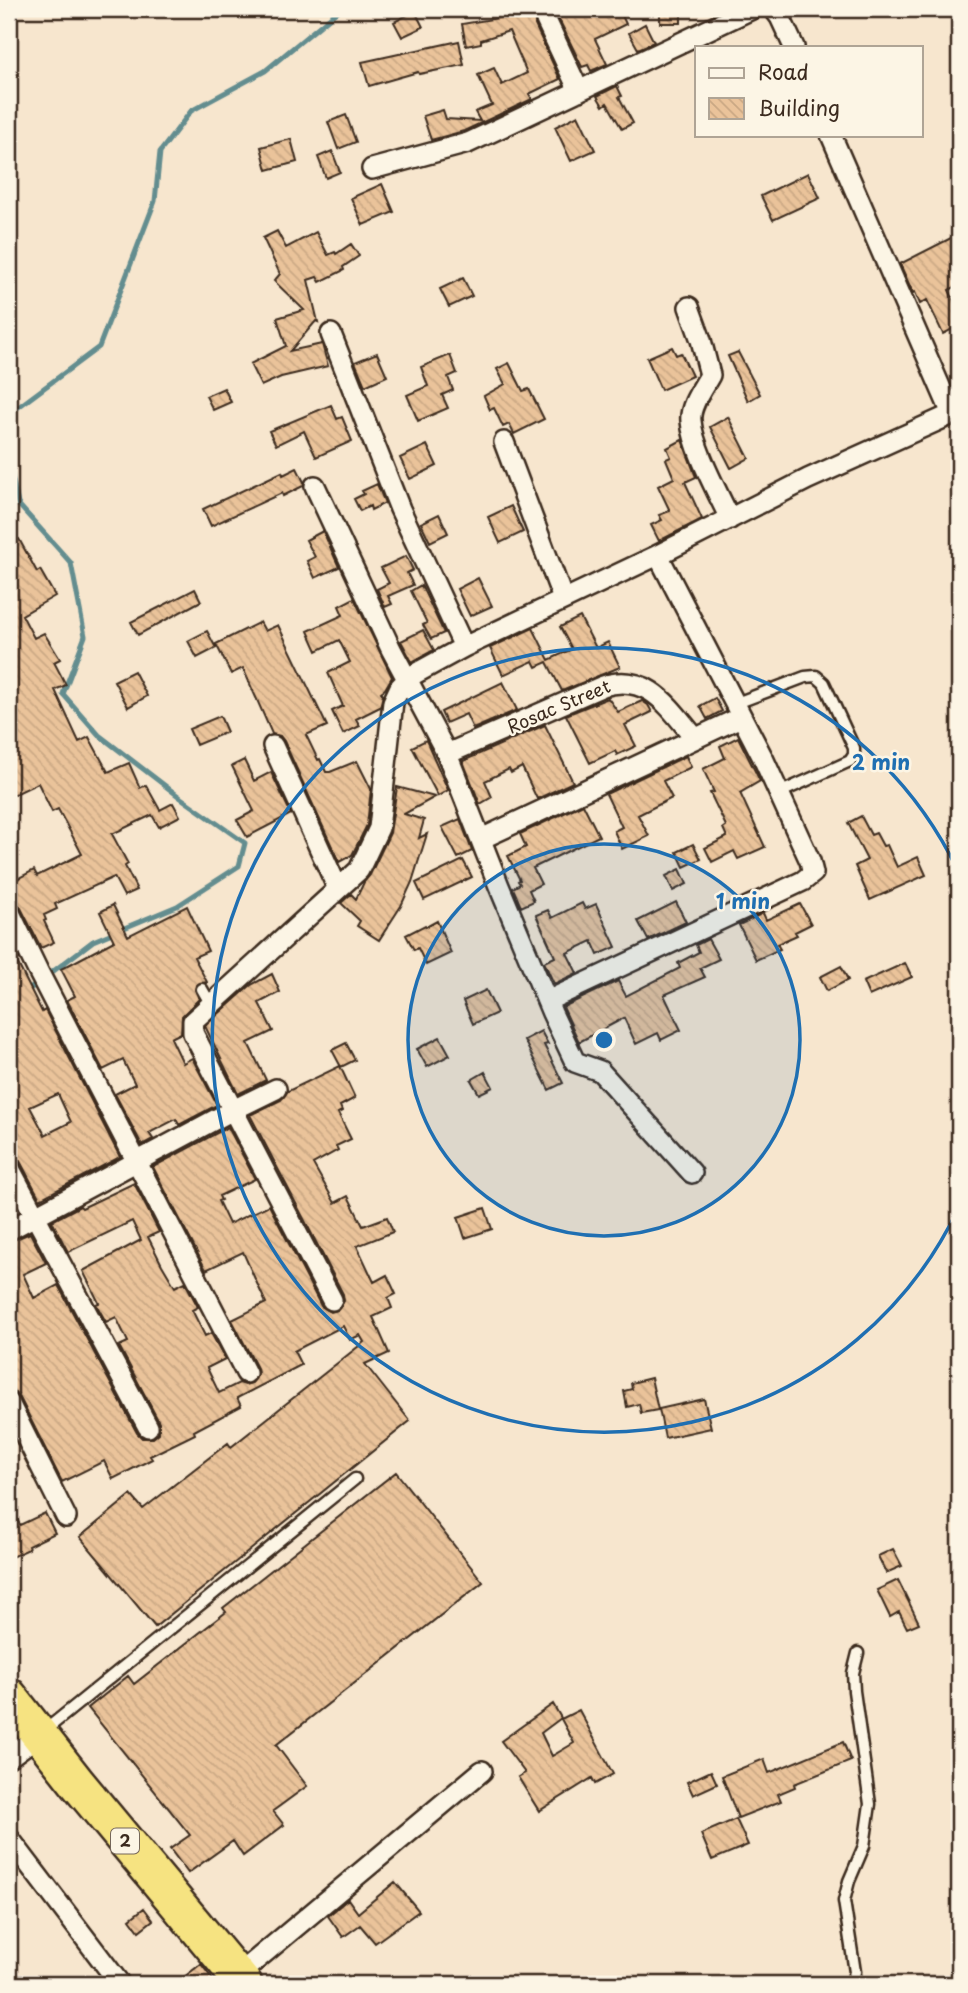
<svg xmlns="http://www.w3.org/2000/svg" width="968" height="1993" viewBox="0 0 968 1993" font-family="'Playpen Sans',sans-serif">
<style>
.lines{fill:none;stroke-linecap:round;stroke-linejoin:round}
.stream{stroke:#648d8f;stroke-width:5}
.building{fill:url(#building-back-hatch);stroke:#3b2a1e;stroke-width:2;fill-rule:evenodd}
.lane-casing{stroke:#3b2a1e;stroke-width:15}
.street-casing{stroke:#3b2a1e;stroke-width:24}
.highway-casing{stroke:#3b2a1e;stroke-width:40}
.lane{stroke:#fcf5e5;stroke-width:10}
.street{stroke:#fcf5e5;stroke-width:19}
.highway{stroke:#f6e381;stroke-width:35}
.ring{fill:none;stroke:#1f6fb2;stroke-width:3.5}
.labels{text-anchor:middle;stroke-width:5;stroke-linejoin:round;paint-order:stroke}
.shield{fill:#fcf5e5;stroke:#75675a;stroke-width:2}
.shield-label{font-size:16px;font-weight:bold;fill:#3b2a1e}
.street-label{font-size:18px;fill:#3b2a1e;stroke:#fcf5e5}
.centre{fill:#1f6fb2;stroke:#fcf5e5;stroke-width:3.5}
.ring-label{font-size:21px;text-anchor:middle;font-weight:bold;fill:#1f6fb2;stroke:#fcf5e5;stroke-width:5;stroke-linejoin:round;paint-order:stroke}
</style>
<defs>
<pattern id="building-back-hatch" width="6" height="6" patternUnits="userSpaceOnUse" patternTransform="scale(1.75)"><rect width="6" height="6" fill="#eac39a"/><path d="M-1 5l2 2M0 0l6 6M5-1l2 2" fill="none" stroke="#caa884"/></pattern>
</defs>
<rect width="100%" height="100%" fill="#f7e6ce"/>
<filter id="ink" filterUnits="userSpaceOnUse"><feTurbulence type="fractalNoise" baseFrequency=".0143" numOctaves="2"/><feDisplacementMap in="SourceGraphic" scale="14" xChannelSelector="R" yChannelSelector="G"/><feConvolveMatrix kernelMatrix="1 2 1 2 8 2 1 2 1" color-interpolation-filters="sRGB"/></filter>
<g filter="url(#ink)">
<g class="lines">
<path class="stream" d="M9,414L99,347L155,201L160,152L191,111L265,71L340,9
M9,461L18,504L71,563L85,636L63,694L99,735L181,798L245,843L239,866L177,906L93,941L26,992"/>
</g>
<path class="building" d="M516,9H541L536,14L535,25L560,79L529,94L532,99L464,131L431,140L423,116L443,110L446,119L480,121L475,112L492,105L478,75L494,68L502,85L527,73L509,31L481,40V43L466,46L462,24L498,18L497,15Z
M550,9H619L626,24L595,39L607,64L591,71L588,65L582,67L557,15Z
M660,9H681V23H660Z
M415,11L423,27L402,37L394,22Z
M645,24L654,42L638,49L629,33Z
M459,41L464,65L419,74L418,72L369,86L362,62Z
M617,86L622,96L619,97L633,123L622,129L607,103L603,106L597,96Z
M346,115L356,142L338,149L328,122Z
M578,115L595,150L571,161L555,127Z
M291,139L297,162L267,170L261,147Z
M332,151L340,172L326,178L318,157Z
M808,173L820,198L773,220L761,196Z
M382,184L394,212L363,225L351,198Z
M277,231L286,248L316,232L328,255L335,252L336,254L351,244L359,256L343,267L344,270L320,282L317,277L308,280L318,322L316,321L290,351L322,344L328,366L281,377L261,386L250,364L286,346L277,318L304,310L274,281L280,274L263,238Z
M959,234V285L949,290L959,311V326L943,334L927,300L920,304L915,292L913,293L900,264Z
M463,278L472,296L449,307L440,289Z
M672,347L676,355L681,353L692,376L661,390L647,358Z
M738,352L760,394L748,401L728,356Z
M377,353L387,376L365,386L355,362Z
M450,355L457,373L448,377L453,390L442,395L448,408L418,421L407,395L428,386L421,367Z
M509,363L523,391L529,389L544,419L514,434L509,424L503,427L494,408L490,410L484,396L505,384L497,369Z
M224,388L231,402L213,410L206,396Z
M331,405L337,419L342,417L352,441L316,457L304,431L276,445L269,431Z
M728,417L749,458L731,468L710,427Z
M682,440L696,477L685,482L702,519L659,541L651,525L662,520L659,515L670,511L658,486L674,478L666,459L671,457L667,448Z
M427,445L437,466L410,479L400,458Z
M297,468L304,482L303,486L283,496L282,493L211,526L203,509L282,472L283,475Z
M377,484L385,503L371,510L370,506L360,511L354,499L364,494L362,491Z
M511,506L523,532L500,543L488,517Z
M439,514L448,533L430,542L421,523Z
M323,531L339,567L315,578L307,561L315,557L306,540Z
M19,539L37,572L40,570L55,596L22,615L34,638L44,633L60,659L54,662L66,685L55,690L79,742L89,737L108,772L129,763L140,788L146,785L160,810L173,803L180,816L159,827L152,815L112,834L128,864L125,866L137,890L124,896L114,877L55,904L57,909L44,915L46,920L44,921L54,942L41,948L20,906L14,900L9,890V883L34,870L37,876L82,854L58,809L52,812L38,783L9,797V544Z
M406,556L413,570L407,573L413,585L388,596L392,604L385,607L377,589L389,583L381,568Z
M478,578L492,606L470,616L457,589Z
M421,585L444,633L431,639L423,625L427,623L411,591Z
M195,589L201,601L138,635L131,622Z
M354,598L392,677L385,689L381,692L383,695L380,707L356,719L360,726L343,734L332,711L343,706L328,673L350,662L339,640L317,651L308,631L343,615L339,606Z
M580,617L596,648L608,642L620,667L562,691L547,662L536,667L533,661L503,675L490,648L533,628L549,660L572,649L560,627Z
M260,622L265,631L278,625L327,726L306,735L318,760L320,759L326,772H330L357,761L371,789L367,825L352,855L339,862L284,741L280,736L272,734L243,668L231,674L216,644Z
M423,630L434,650L412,662L401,641Z
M207,631L216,648L197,658L188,641Z
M134,671L147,696L128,707L114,681Z
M503,682L517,710L473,729L466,714L446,723L441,712Z
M608,698L618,712L642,701L648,705L652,712L625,725L636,746L617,755L615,751L590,763L566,715Z
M715,698L722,711L707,719L700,706Z
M220,716L227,732L196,745L189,729Z
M545,725L573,782L537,799L522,767L511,773L509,769L485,781L492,797L480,804L463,761Z
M738,737L760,781L740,793L765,847L738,859L734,851L712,862L705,848L727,837L723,828L726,826L710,793L714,792L703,769L725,758L720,746Z
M426,740L448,790L438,796L412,747Z
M686,756L691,767L663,781L672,798L638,815L649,836L622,849L614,831L622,827L606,794Z
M244,760L254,781L271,772L291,814L247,837L237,820L254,811L232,766Z
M397,787L435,797L404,814L424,820L419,838L427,834L412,882L401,906L379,940L357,926L360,921L341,903L351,894L356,899L364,882L370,875L390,833Z
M583,804L599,836L533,868L541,884L529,890L534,901L521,907L513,888L520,884L518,881L520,880L508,856L526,847L520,834Z
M861,816L871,835L876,833L883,846L887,845L897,867L918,857L926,875L870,900L855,866L867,860L848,823Z
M460,819L472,851L458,858L442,827Z
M693,844L701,859L684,867L677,852Z
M463,860L472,877L424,900L416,883Z
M680,869L687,884L673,891L666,876Z
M676,902L686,922L648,940L638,921Z
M582,903L585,909L596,904L616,947L598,955L592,941L567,953L577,973L554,984L544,962L555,957L536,915L548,910L552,918Z
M800,904L811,924L795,932L797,935L777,944L780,949L756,960L739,925L763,913L766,920Z
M113,905L128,936L187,906L208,951L194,957L207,982L196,985L195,990L199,999L182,1016L181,1033L171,1038L183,1063L192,1058L217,1105L179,1125L176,1119L149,1133L153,1139L142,1145L115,1094L135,1084L123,1060L103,1070L67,1000L75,996L61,969L114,941L100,912Z
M437,921L451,953L426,965L418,948L414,950L406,935L425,925L426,927Z
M708,939L719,959L700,968L705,977L664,995L681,1030L661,1040L658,1033L636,1044L624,1018L579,1042L563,1007L618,981L626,996L680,968L678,963L699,952L696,945Z
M9,940L19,959L16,960L42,1012L45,1010L120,1157L40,1199L20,1161L15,1156L9,1155V1064L16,1060L9,1046ZM58,1094L71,1122L45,1135L30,1107Z
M905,963L912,977L869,996L863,982Z
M841,966L848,980L827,991L820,977Z
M272,974L280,992L259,1003L273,1031L248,1043L266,1080L238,1094L205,1026L251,985Z
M486,990L497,1013L473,1024L463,1001Z
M541,1031L548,1044L544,1045L563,1083L549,1090L524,1040Z
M440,1037L450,1055L427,1067L417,1049Z
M346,1043L355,1060L341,1067L332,1050Z
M340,1066L355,1098L340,1106L342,1111L338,1113L351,1139L336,1146L338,1150L313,1164L335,1203L348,1196L363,1226L387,1217L393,1232L357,1246L374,1282L387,1275L396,1294L388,1298L392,1308L373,1317L389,1353L365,1364L410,1421L155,1627L80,1537L131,1495L143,1509L228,1443L231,1447L364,1342L360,1335L350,1340L343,1326L294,1351L301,1365L237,1398L241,1406L194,1431L195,1434L150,1456L152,1459L113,1479L104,1461L62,1482L20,1398L15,1392L9,1391V1242L30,1233L46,1263L23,1274L34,1298L58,1285L137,1433L142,1438H153L159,1433V1422L119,1346L128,1342L116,1317L106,1322L96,1304L99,1303L83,1271L141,1240L132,1221L68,1252L52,1221L80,1206L82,1208L134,1183L159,1232L148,1237L162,1265L175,1287L185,1282L198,1307L192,1310L205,1336L211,1333L225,1359L207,1368L219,1393L239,1383L245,1385L252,1383L258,1374L257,1368L232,1320L266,1303L255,1279L243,1252L206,1270L153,1167L228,1127L255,1179L219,1196L221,1200L218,1201L229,1224L269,1205L321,1306L331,1312L338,1310L344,1301L343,1294L250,1115L281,1100L288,1091Z
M485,1072L493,1087L479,1094L471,1080Z
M485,1208L492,1229L465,1238L458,1217Z
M651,1378L658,1410L641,1413L639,1404L627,1407L624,1391L632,1389L631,1383Z
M704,1399L711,1428L665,1438L659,1409Z
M396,1472L483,1582L276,1745L307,1786L273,1811L284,1825L243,1856L233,1841L188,1873L170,1849L190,1835L88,1708L128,1676L134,1684L226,1612L223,1608Z
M9,1504L20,1525L45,1513L55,1533L28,1546L29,1549L9,1558Z
M893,1549L902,1566L886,1573L878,1556Z
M898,1580L919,1623L907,1628L899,1612L890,1617L877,1590Z
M553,1704L561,1718L541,1733L552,1756L574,1743L561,1719L579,1710L613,1774L595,1784L592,1778L539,1811L518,1777L525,1773L501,1741Z
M843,1742L851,1761L794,1784L795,1787L778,1794L781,1801L738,1818L722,1776L764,1759L769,1773Z
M711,1771L717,1784L693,1795L687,1782Z
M736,1819L748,1845L712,1860L701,1834Z
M395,1882L419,1911L375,1943L360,1925L343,1937L328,1916L348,1899L358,1913Z
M144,1908L153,1920L139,1931L130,1919Z
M201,1964L216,1984H175Z"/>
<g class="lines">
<defs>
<path id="lane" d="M734,704L805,677L816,676L824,683L854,748V755L850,761L779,793
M202,989L210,1003
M43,1732L355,1479
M851,1984L855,1972L844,1901L849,1881L864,1846L870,1804L854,1691L853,1673L858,1653"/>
<path id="street" d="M774,9L780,17L794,47
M546,20L579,91
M831,135L952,414
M372,169L468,143L752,9
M689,307L701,340L710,375C703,388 689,406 691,421C693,448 718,493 730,519
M331,334L400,509L464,647
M504,442L563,599
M315,486L391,649L447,754L499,886L552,1013L575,1062L600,1071L692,1173
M273,746L338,889
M447,754L603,686C648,672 669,707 695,738
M481,839L741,717
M9,911L38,971L246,1373
M547,1001L803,881L813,873L810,861L763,758L658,555
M276,1089L233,1110L332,1300
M9,1167L148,1427
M9,1230L233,1110L193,1033V1021L359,870L379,828L393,702L400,687L411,676L464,647L658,555L808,479L959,411
M9,1403L66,1517
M9,1757L39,1735
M9,1838L120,1984
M237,1976L482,1771"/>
<path id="highway" d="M9,1696L78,1784L244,1984"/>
</defs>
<use href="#lane" class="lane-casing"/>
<use href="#street" class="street-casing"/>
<use href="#highway" class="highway-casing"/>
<use href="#lane" class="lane"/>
<use href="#street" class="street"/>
<use href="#highway" class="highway"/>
</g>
</g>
<circle cx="604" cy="1040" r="196" fill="#1f6fb2" fill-opacity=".12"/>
<g class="ring">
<circle cx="604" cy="1040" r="196"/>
<path d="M958 1209A392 392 0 1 1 958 871"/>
</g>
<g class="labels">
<rect class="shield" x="111" y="1828.5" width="28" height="25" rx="5"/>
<g class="shield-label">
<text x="125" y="1847">2</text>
</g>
<g class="street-label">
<text transform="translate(559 707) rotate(-23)" y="6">Rosac Street</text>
</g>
</g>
<circle cx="604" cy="1040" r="10" class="centre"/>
<g class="ring-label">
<text x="881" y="770">2 min</text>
<text x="743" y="909">1 min</text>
</g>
<rect width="968" height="1993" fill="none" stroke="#fcf5e5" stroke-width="35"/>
<rect x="18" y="18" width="933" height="1958" fill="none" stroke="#3b2a1e" stroke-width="2.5" filter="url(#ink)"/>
<rect x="695" y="46" width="228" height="91" fill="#fcf5e5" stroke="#afa495" stroke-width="2"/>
<rect x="709" y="68" width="35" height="10" fill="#fcf5e5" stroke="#afa495" stroke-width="2"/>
<text x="758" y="80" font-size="21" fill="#3b2a1e">Road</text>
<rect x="709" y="98" width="35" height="21" fill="url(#building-back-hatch)" stroke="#afa495" stroke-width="2"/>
<text x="758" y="116" font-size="21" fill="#3b2a1e">Building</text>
</svg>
